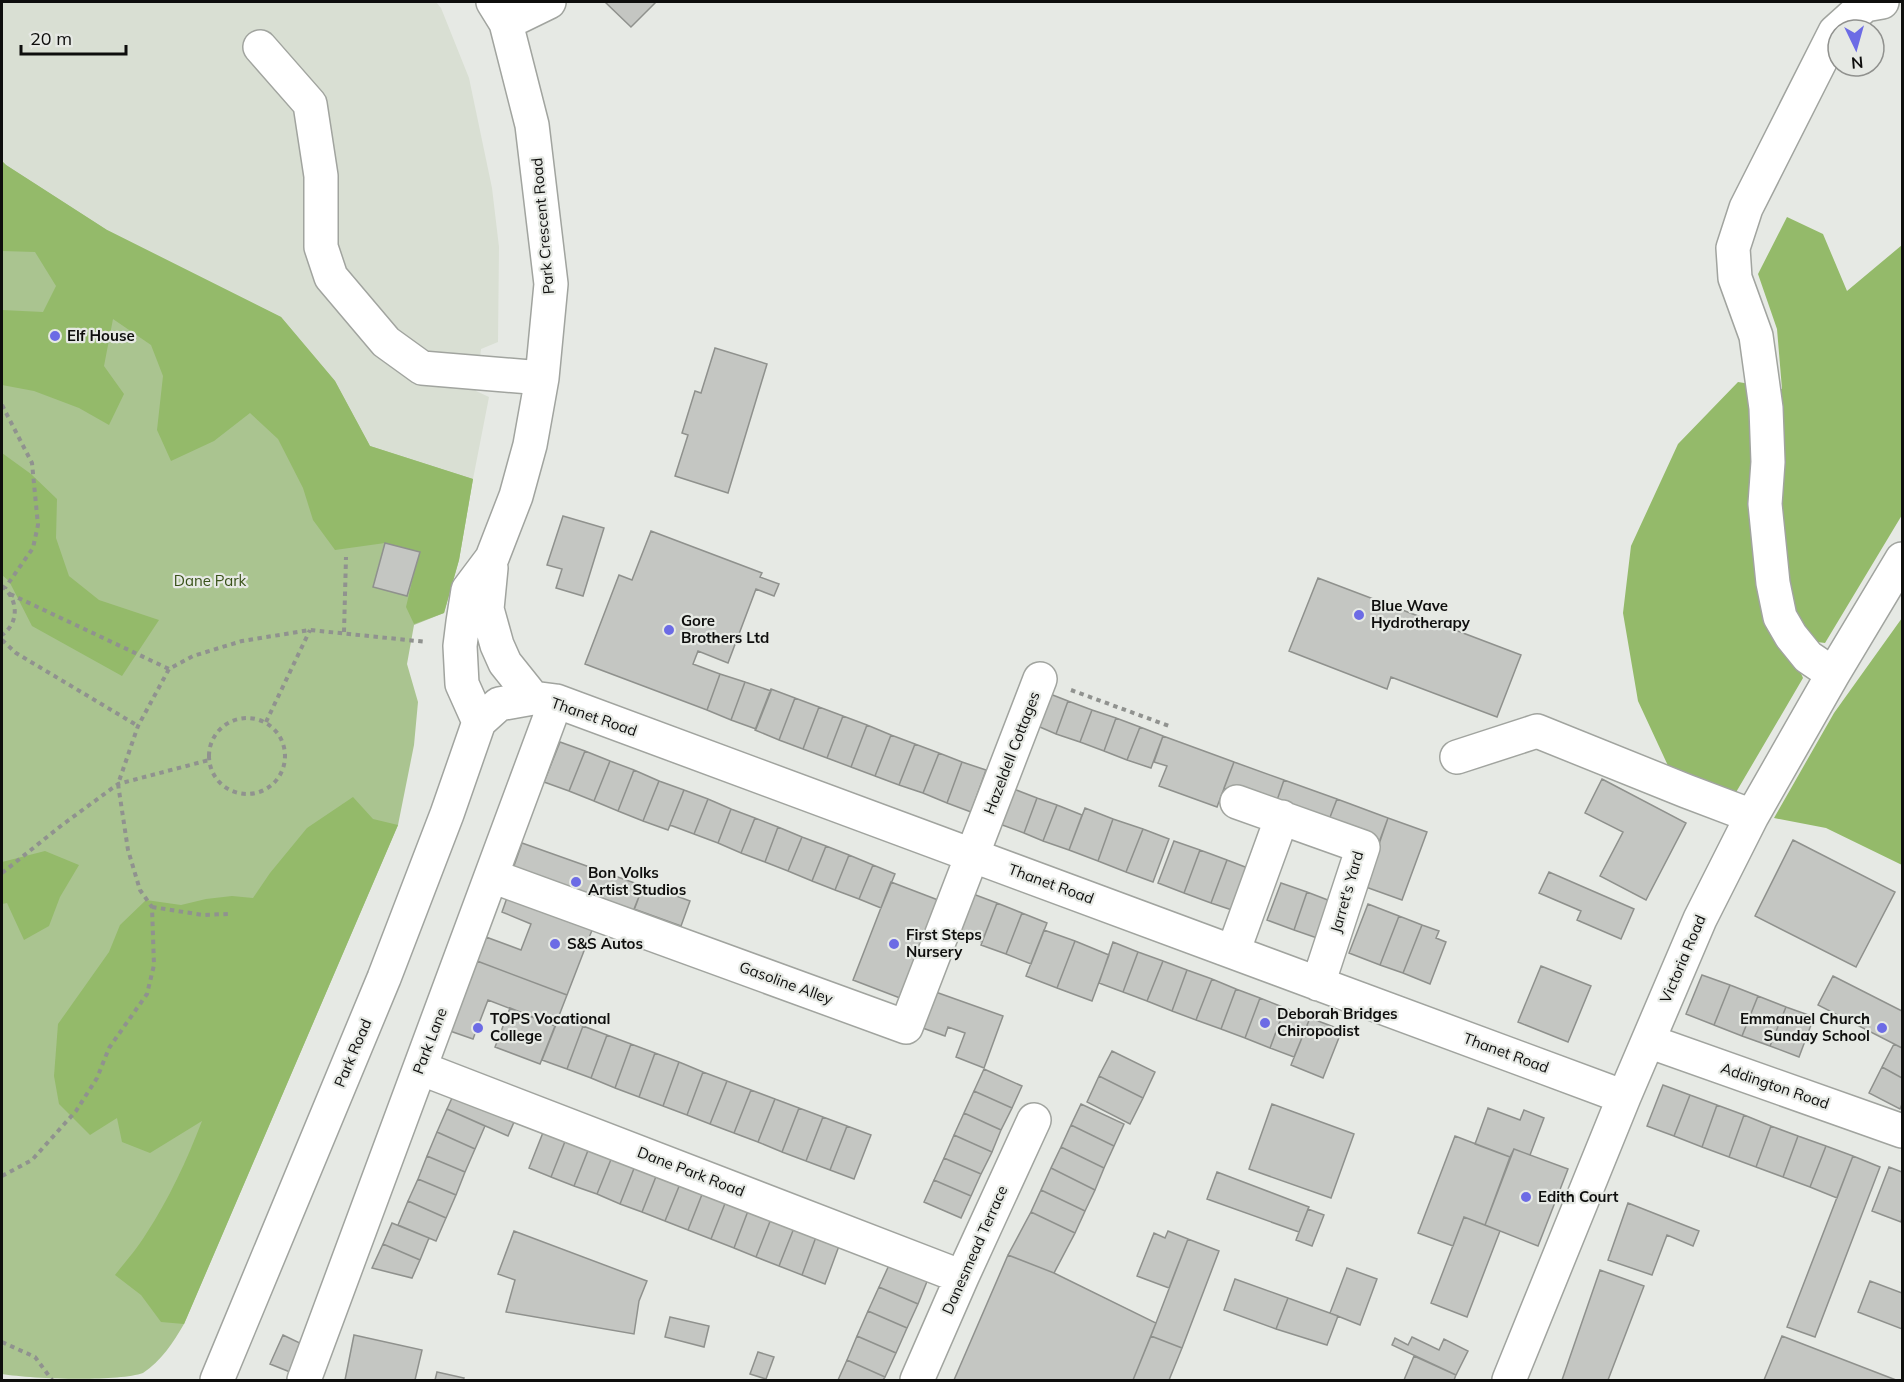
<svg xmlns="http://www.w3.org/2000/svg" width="1904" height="1382" viewBox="0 0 1904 1382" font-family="Mulish,sans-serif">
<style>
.built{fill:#d9dfd3}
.green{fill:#aac490}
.forest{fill:#94ba6a}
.building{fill:#c4c6c2;stroke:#8f918d;stroke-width:1.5}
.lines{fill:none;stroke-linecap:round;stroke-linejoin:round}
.minor-casing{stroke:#a1a49f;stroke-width:36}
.path{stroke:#90928f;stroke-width:4;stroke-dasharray:4.5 4.5;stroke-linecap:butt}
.minor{stroke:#fff;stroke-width:33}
.poi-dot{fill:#6c6be5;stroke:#e6e9e4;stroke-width:2}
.labels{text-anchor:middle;stroke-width:4.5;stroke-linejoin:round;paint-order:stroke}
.street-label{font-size:15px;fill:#0e0e0d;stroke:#e6e9e4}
.poi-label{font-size:15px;font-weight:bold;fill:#0e0e0d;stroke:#e6e9e4;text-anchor:start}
.park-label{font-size:15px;fill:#395219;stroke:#e6e9e4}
</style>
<rect width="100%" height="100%" fill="#e6e9e4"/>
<path class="built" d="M2,2H436L441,8L469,78L492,188L499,247L498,342L481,349L476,391L489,397L473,479L370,446L335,381L107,230L6,165L2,161Z"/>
<path class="green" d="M2,161L6,165L107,230L281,317L335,381L370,446L473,479L459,560L444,613L414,625L407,664L418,702L414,745L398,825L184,1324C173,1343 161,1361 143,1373C118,1382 31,1379 2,1374Z"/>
<path class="forest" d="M2,161L6,165L107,230L281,317L335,381L370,446L473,479L459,560L444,613L414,624L406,607L419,552L385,543L335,550L313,520L303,488L278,439L250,413L214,441L171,461L157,430L163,376L151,345L113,319L104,366L124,394L109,425L79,408L34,391L2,385V310L43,312L56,286L35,252L2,251Z
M1787,217L1823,234L1847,291L1902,245V515L1825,643L1817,642L1800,671L1803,678L1735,794L1670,770L1638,701L1623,613L1631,546L1678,444L1738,382L1782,389L1777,329L1758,274Z
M2,453L31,474L57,499L56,538L69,576L99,600L159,620L122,676L32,626L9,581L2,575Z
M1902,618V865L1826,828L1774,818L1834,713Z
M353,797L373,819L398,825L184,1324L161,1322L141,1295L115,1275C125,1262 137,1249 146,1234C169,1199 187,1160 202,1121L150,1153L122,1142L117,1118L90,1135L59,1104L54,1076L58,1024L109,952L120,925L146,900L181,905L206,899L232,896L253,898L270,873L307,828Z
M45,851L79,865L60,897L49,926L24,940L7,903L2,904V862Z"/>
<path class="building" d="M605,2H656L631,27Z
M715,348L767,364L728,493L675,476L688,435L682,433L695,391L701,393Z
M563,516L604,528L583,596L556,588L562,569L547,565Z
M651,531L762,573L760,577L779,584L774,596L756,589L728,663L698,651L693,664L720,674L707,710L585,664L619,575L632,580Z
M385,543L420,552L407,596L373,587Z
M1318,578L1521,655L1497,717L1391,677L1387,689L1289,651Z
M720,674L745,682L731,720L707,710Z
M745,682L771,691L756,729L731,720Z
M771,689L795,698L779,740L755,730Z
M1045,692L1068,701L1056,734L1033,724Z
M795,698L819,707L803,749L779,740Z
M1068,701L1092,710L1080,742L1056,734Z
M819,707L843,716L827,758L803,749Z
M1092,710L1116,718L1104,751L1080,742Z
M843,716L867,725L851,767L827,758Z
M1116,718L1140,727L1127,760L1104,751Z
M867,725L891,735L875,776L851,767Z
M1140,727L1163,736L1151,768L1127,760Z
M891,735L915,744L899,785L875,776Z
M1163,736L1234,762L1217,807L1159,786L1167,766L1154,762Z
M560,742L585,751L569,791L544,782Z
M915,744L939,753L923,793L899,785Z
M585,751L610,761L594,801L569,791Z
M939,753L962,762L947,803L923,793Z
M610,761L634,770L618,811L594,801Z
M962,762L986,770L971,812L947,803Z
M1234,762L1284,780L1275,806L1224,788Z
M634,770L659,781L643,821L618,811Z
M1602,779L1686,823L1646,900L1600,876L1623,832L1585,813Z
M1284,780L1337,799L1327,825L1275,806Z
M659,781L684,790L668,830L643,821Z
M1011,788L1037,798L1024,833L997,823Z
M684,790L708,799L694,834L670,825Z
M1037,798L1057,805L1043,841L1024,833Z
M708,799L731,809L718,843L694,834Z
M1337,799L1388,818L1379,844L1327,825Z
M1057,805L1082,815L1069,850L1043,841Z
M1085,808L1113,819L1098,861L1069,850Z
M731,809L755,818L741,853L718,843Z
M755,818L778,827L765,862L741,853Z
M1388,818L1427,832L1402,900L1363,886Z
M1113,819L1143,829L1126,872L1098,861Z
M778,827L802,837L788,871L765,862Z
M1143,829L1169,839L1153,882L1126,872Z
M802,837L826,846L812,881L788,871Z
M1793,840L1895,892L1856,967L1755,916Z
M1174,841L1200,850L1184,893L1158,883Z
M522,843L643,886L630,921L510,877Z
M826,846L849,855L835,890L812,881Z
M1200,850L1227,860L1211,903L1184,893Z
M849,855L873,865L859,899L835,890Z
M1227,860L1253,870L1238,912L1211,903Z
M873,865L895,874L881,908L859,899Z
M1549,872L1634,909L1621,939L1577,920L1581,911L1539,893Z
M891,882L938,900L900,998L853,980Z
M1281,883L1307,892L1294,930L1267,920Z
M644,884L690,901L681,926L634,909Z
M509,892L594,925L567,995L477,961L486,937L521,950L531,924L502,912Z
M1307,892L1333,902L1320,939L1294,930Z
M973,894L997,903L982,942L958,933Z
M997,903L1022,913L1006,954L981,945Z
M1368,904L1399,916L1380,965L1349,953Z
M1022,913L1047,923L1031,964L1006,954Z
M1399,916L1422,925L1403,973L1380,965Z
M1422,925L1439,931L1436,938L1446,942L1430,984L1403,973Z
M1044,930L1075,941L1057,988L1026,976Z
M1075,941L1109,955L1092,1001L1057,988Z
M1113,942L1138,952L1123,992L1099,983Z
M1138,952L1163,961L1147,1001L1123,992Z
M477,961L567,995L555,1026L488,1000L473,1039L450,1031Z
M1163,961L1187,970L1172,1011L1147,1001Z
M1541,966L1591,986L1568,1042L1518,1022Z
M1187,970L1212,979L1196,1020L1172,1011Z
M1702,975L1730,985L1714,1025L1686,1014Z
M1833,976L1902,1011V1048L1818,1005Z
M1212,979L1236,989L1221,1029L1196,1020Z
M1730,985L1758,996L1742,1036L1714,1025Z
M1236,989L1260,998L1245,1038L1221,1029Z
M930,990L1003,1016L984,1068L956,1057L965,1033L948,1027L945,1036L917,1026Z
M1758,996L1786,1007L1770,1046L1742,1036Z
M1260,998L1285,1008L1270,1048L1245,1038Z
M1786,1007L1814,1017L1799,1057L1770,1046Z
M510,1008L555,1026L540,1064L495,1047Z
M1285,1008L1310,1018L1294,1057L1270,1048Z
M559,1017L583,1026L567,1069L542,1060Z
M1310,1018L1342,1030L1323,1078L1291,1065Z
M583,1026L607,1035L591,1078L567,1069Z
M607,1035L631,1044L615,1088L591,1078Z
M631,1044L655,1053L639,1097L615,1088Z
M1894,1044L1902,1048V1078L1882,1067Z
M1112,1051L1155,1072L1143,1098L1099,1076Z
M655,1053L679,1062L663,1106L639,1097Z
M679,1062L703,1072L687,1115L663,1106Z
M1882,1067L1902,1078V1104L1900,1109L1869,1093Z
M984,1069L1022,1086L1012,1108L974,1091Z
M703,1072L727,1081L710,1124L687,1115Z
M1099,1076L1143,1098L1130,1124L1087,1102Z
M727,1081L751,1090L734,1133L710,1124Z
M1663,1085L1690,1095L1674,1136L1647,1126Z
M457,1087L518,1113L508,1136L447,1109Z
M751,1090L775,1099L758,1142L734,1133Z
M974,1091L1012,1108L1001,1130L964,1113Z
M1690,1095L1717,1105L1702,1147L1674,1136Z
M775,1099L799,1108L782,1152L758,1142Z
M1081,1104L1124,1124L1114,1146L1071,1125Z
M1272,1104L1354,1134L1331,1198L1249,1169Z
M1717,1105L1744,1115L1729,1157L1702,1147Z
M799,1108L823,1117L806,1161L782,1152Z
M1488,1108L1520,1120L1524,1110L1544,1118L1530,1155L1514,1149L1510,1157L1475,1144Z
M447,1109L485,1126L475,1149L437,1132Z
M964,1113L1001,1130L992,1152L954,1135Z
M1744,1115L1771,1126L1756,1167L1729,1157Z
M823,1117L847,1126L830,1170L806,1161Z
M1071,1125L1114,1146L1104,1168L1061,1147Z
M847,1126L871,1135L854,1179L830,1170Z
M1771,1126L1798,1136L1783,1177L1756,1167Z
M544,1130L566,1139L551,1177L529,1168Z
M437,1132L475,1149L465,1172L427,1156Z
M954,1135L992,1152L981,1174L944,1158Z
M1455,1136L1510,1157L1485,1225L1464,1217L1453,1246L1418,1233Z
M1798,1136L1826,1146L1810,1187L1783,1177Z
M566,1139L589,1148L574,1186L551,1177Z
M1826,1146L1853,1156L1837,1198L1810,1187Z
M1061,1147L1104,1168L1095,1190L1051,1168Z
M589,1148L612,1157L597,1194L574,1186Z
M1514,1149L1568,1169L1538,1246L1485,1225Z
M427,1156L465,1172L456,1195L418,1179Z
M1853,1156L1880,1167L1815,1337L1787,1327Z
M612,1157L635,1166L620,1204L597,1194Z
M944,1158L981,1174L971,1196L934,1180Z
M635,1166L657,1174L642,1212L620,1204Z
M1889,1167L1902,1172V1218L1901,1222L1872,1211Z
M1051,1168L1095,1190L1085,1211L1041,1190Z
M1217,1172L1309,1207L1299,1232L1207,1199Z
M657,1174L680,1184L665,1221L642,1212Z
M418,1179L456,1195L446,1218L408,1201Z
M934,1180L971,1196L961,1218L924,1202Z
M680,1184L703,1192L688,1230L665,1221Z
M1041,1190L1085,1211L1075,1233L1031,1212Z
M703,1192L726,1201L711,1239L688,1230Z
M408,1201L446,1218L436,1241L398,1225Z
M726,1201L748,1211L734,1248L711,1239Z
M1628,1203L1699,1231L1693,1246L1667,1235L1652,1275L1608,1260Z
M1308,1209L1324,1215L1312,1246L1296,1240Z
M748,1211L771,1219L756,1257L734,1248Z
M1031,1212L1075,1233L1054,1273L1008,1255Z
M1464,1217L1500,1231L1467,1317L1431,1303Z
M771,1219L794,1228L779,1266L756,1257Z
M392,1223L429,1238L420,1260L383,1244Z
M794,1228L816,1237L802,1275L779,1266Z
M514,1231L647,1281L639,1301L634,1334L506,1312L515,1280L498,1274Z
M1168,1231L1188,1239L1169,1288L1137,1276L1154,1233L1165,1238Z
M816,1237L839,1246L825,1284L802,1275Z
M1188,1239L1219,1251L1182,1348L1151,1336Z
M383,1244L420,1260L412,1278L372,1268Z
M1008,1255L1054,1273L1156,1323L1133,1380H954Z
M890,1263L928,1279L918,1304L879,1287Z
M1347,1268L1377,1279L1360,1325L1330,1313Z
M1600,1270L1644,1286L1608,1380H1562Z
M1235,1279L1288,1298L1276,1329L1224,1310Z
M1870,1281L1902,1293V1329L1858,1312Z
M879,1287L918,1304L907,1328L868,1311Z
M1288,1298L1338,1316L1327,1345L1276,1329Z
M868,1311L907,1328L896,1353L857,1336Z
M670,1317L709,1326L704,1347L665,1337Z
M283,1335L302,1344L290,1372L270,1364Z
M354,1335L422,1350L415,1380H345Z
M857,1336L896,1353L885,1377L847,1360Z
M1151,1336L1182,1348L1169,1380H1133Z
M1782,1336L1896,1380H1764Z
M1412,1337L1439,1350L1444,1339L1468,1351L1456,1375L1392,1345L1395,1338L1408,1345Z
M758,1352L774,1357L766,1379L750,1374Z
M1414,1356L1456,1375L1454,1380H1404Z
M847,1360L885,1377L883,1380H838Z
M437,1372L464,1378L463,1380H435Z"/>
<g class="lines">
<defs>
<path id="minor" d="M506,23L549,2
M260,47L310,104L321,176V247L331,277L386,342L422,368L542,378
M491,568L487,609L497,645L505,663L533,698
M1833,674L1808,657L1791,636L1780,617L1773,583L1765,504L1768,462L1766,408L1756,336L1735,278L1733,248L1746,208L1835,32L1865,5L1882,2
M479,722L462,684L460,646L463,622L468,590L492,558L516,496L530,445L542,378L551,284L532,125L506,23L493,2
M1457,757L1537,731L1686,791L1752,816
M1237,802L1363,847L1318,984
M492,876L906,1027L1040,679
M1233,952L1282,817
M1648,1041L1902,1131
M420,1068L962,1277
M217,1380L384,978L447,814L479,722L499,704L533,698L556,701L1624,1097
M304,1380L556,701
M917,1380L962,1277L1034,1120
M1509,1380L1624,1097L1700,919L1752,816L1833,674L1902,559"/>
</defs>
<use href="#minor" class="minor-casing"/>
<path class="path" d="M2,405L32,463L38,525L33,548L5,588
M2,586C18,599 20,622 2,635
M10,594L169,669L193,656L242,641L310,630L427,642
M344,632L346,557
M2,640L16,653L138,726
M1071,690L1169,726
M209 756a38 38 0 1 1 76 0a38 38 0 1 1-76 0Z
M266,722L310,630
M2,873L62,825L118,784L209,760
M152,907L203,915L228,914
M2,1176L32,1160L76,1111L97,1078L109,1048L147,994L154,965L152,907L140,890L128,850L118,784L138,726L169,669
M2,1342L35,1357L52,1380"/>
<use href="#minor" class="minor"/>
</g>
<g class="poi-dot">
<circle cx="55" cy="336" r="6"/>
<circle cx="1359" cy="615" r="6"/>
<circle cx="669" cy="630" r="6"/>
<circle cx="576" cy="882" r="6"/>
<circle cx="555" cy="944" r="6"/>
<circle cx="894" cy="944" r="6"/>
<circle cx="1265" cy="1023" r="6"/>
<circle cx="478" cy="1028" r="6"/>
<circle cx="1882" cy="1028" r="6"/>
<circle cx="1526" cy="1197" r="6"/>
</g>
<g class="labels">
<g class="street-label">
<text transform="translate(543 226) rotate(-95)" y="5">Park Crescent Road</text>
<text transform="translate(594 717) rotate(19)" y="5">Thanet Road</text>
<text transform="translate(1012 753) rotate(-69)" y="5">Hazeldell Cottages</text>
<text transform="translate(1051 884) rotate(20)" y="5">Thanet Road</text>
<text transform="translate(1347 892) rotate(-74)" y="5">Jarret's Yard</text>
<text transform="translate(1683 959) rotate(-67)" y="5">Victoria Road</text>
<text transform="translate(786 983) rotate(20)" y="5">Gasoline Alley</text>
<text transform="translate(430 1041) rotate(-69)" y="5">Park Lane</text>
<text transform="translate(353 1053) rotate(-67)" y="5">Park Road</text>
<text transform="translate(1506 1053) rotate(20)" y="5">Thanet Road</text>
<text transform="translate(1775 1086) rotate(19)" y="5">Addington Road</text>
<text transform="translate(691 1172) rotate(21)" y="5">Dane Park Road</text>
<text transform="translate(975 1250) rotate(-66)" y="5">Danesmead Terrace</text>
</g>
<g class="poi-label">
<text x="67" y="341">Elf House</text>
<text x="1371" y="611">Blue Wave<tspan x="1371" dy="17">Hydrotherapy</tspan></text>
<text x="681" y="626">Gore<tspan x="681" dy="17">Brothers Ltd</tspan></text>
<text x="588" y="878">Bon Volks<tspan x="588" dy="17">Artist Studios</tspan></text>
<text x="906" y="940">First Steps<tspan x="906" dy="17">Nursery</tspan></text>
<text x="567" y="949">S&amp;S Autos</text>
<text x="1277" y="1019">Deborah Bridges<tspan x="1277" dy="17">Chiropodist</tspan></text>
<text x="490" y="1024">TOPS Vocational<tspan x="490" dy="17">College</tspan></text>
<text x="1870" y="1024" text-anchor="end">Emmanuel Church<tspan x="1870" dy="17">Sunday School</tspan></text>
<text x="1538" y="1202">Edith Court</text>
</g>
<g class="park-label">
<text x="210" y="586">Dane Park</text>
</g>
</g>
<rect width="1904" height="1382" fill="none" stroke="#0e0e0d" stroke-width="6"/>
<g transform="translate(1856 48) rotate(175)"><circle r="28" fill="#e6e9e4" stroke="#90918e" stroke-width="1.5"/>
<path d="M0-4.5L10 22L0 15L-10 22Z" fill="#6c6be5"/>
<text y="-9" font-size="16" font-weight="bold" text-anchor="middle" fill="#0e0e0d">N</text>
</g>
<path d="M21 45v9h105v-9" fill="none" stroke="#0e0e0d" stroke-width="3"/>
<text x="30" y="45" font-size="18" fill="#0e0e0d" stroke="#e6e9e4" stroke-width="4.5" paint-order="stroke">20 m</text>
</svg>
